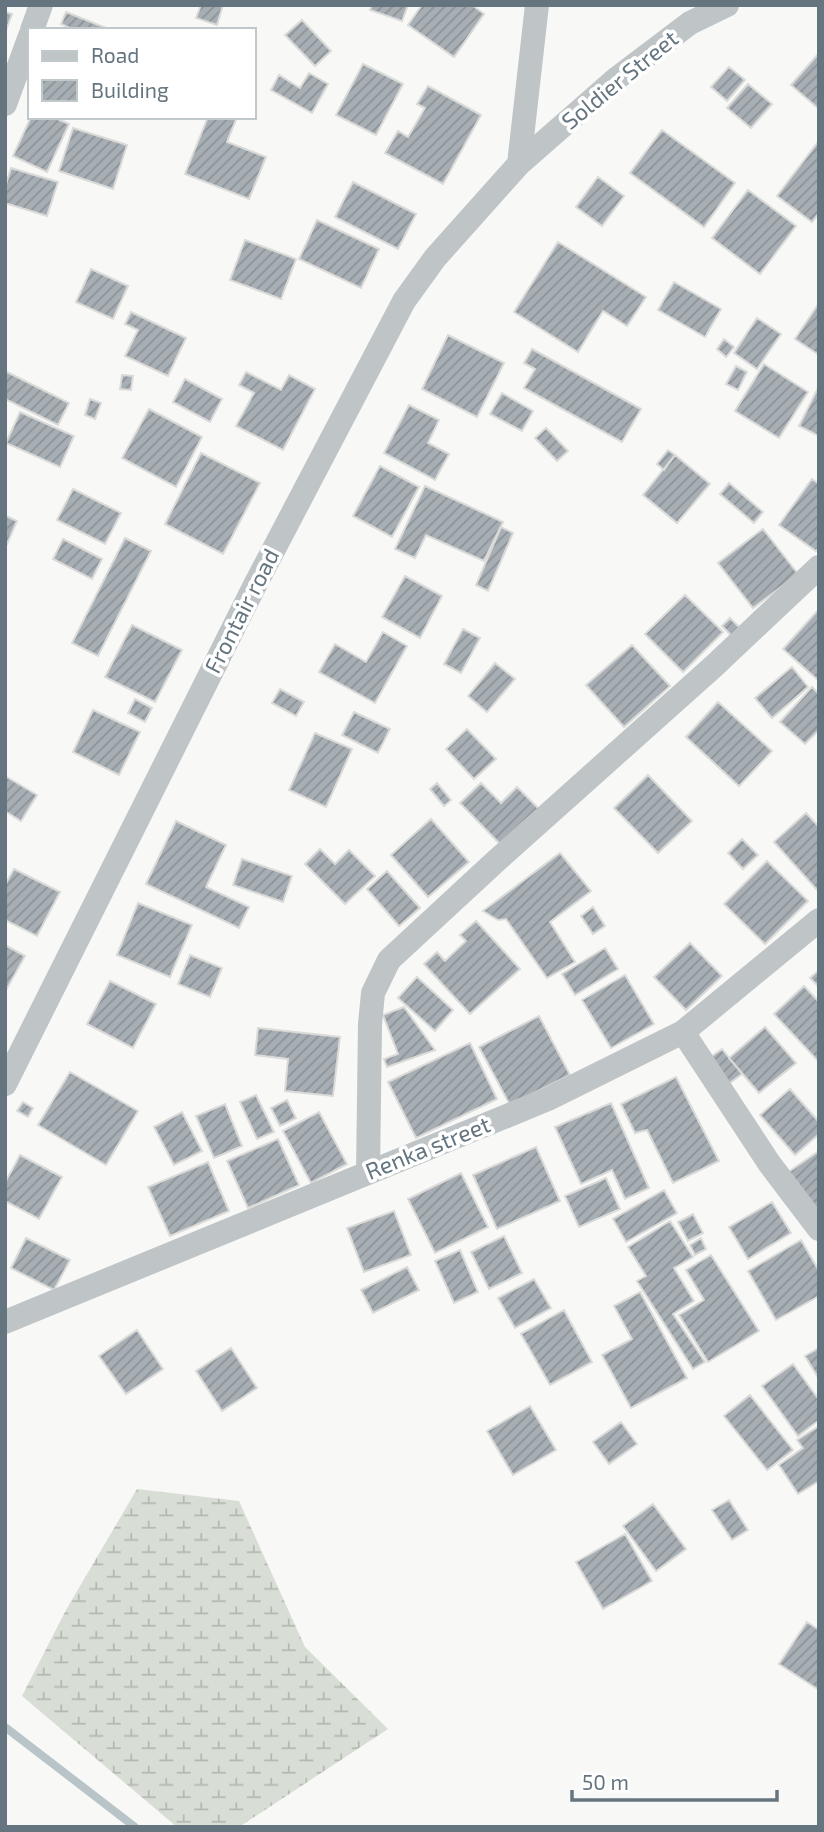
<svg xmlns="http://www.w3.org/2000/svg" width="824" height="1832" viewBox="0 0 824 1832" font-family="'Exo 2',sans-serif">
<style>
.wetland{fill:url(#wetland-marsh)}
.lines{fill:none;stroke-linecap:round;stroke-linejoin:round}
.stream{stroke:#b8c4c8;stroke-width:8}
.building{fill:url(#building-hatch);stroke:#dadad8;stroke-width:2}
.minor{stroke:#bfc4c7;stroke-width:24}
.labels{text-anchor:middle;stroke-width:7;stroke-linejoin:round;paint-order:stroke}
.street-label{font-size:23px;fill:#65757f;stroke:#fff}
</style>
<defs>
<pattern id="wetland-marsh" width="20" height="14" patternUnits="userSpaceOnUse" patternTransform="scale(1.75)"><rect width="20" height="14" fill="#d8ddd5"/><path d="M1 5h8M5 5V1M11 12h8M15 12V8" fill="none" stroke="#b3b8b2"/></pattern>
<pattern id="building-hatch" width="6" height="6" patternUnits="userSpaceOnUse" patternTransform="scale(1.75)"><rect width="6" height="6" fill="#a7afb5"/><path d="M-1 1l2-2M0 6l6-6M5 7l2-2" fill="none" stroke="#8c9398"/></pattern>
</defs>
<rect width="100%" height="100%" fill="#f8f8f6"/>
<path class="wetland" d="M137,1489L239,1501L305,1647L388,1729L239,1827H177L22,1696L66,1610Z"/>
<g class="lines">
<path class="stream" d="M5,1727L135,1827"/>
</g>
<path class="building" d="M201,5H223L217,25L196,18Z
M372,5H408L402,21L370,10Z
M422,5H472L484,14L454,57L408,25Z
M5,12L12,14L5,33Z
M66,12L111,30H74L61,24Z
M302,20L331,51L315,66L285,35Z
M819,53V109L791,85Z
M363,64L403,84L376,135L336,115Z
M729,67L745,80L727,101L711,87Z
M309,73L328,84L312,113L271,90L279,75L300,88Z
M748,84L772,104L751,128L727,108Z
M428,86L481,115L443,184L385,153L398,131L408,137L425,108L417,104Z
M31,117H53L69,124L47,172L13,156Z
M208,117H237L227,142L266,157L249,199L185,174Z
M73,128L127,145L113,189L59,171Z
M662,130L735,183L704,227L630,173Z
M818,142L819,213L812,222L777,196Z
M11,168L58,182L47,216L5,203V188Z
M598,177L624,196L602,226L576,207Z
M353,182L416,214L398,249L335,217Z
M748,190L796,226L760,274L712,238Z
M317,220L379,249L361,288L299,259Z
M245,240L296,259L281,299L230,280Z
M558,242L646,297L627,326L603,311L578,352L514,312Z
M91,269L128,286L113,319L76,302Z
M674,282L721,309L705,337L658,310Z
M819,303V355L795,339Z
M131,312L186,338L168,376L125,356L138,330L125,324Z
M757,318L781,334L757,369L734,353Z
M448,335L504,363L477,417L422,389Z
M724,339L734,347L726,357L717,349Z
M532,349L641,409L622,442L524,388L535,369L524,363Z
M764,364L808,392L779,438L735,411Z
M736,366L747,372L738,390L726,384Z
M5,371L69,403L58,425L5,399Z
M246,372L281,390L289,375L315,389L283,450L236,426L254,393L239,385Z
M122,375L133,376L131,390L120,389Z
M185,379L222,399L210,422L173,402Z
M818,388L819,389V436L799,426Z
M502,393L533,411L522,431L490,414Z
M90,399L101,403L95,419L85,415Z
M409,405L439,420L428,443L449,454L435,480L384,453Z
M149,409L202,437L176,487L122,458Z
M20,412L74,436L60,467L6,443Z
M546,428L568,451L557,461L535,438Z
M668,450L675,455L664,470L657,464Z
M201,453L260,483L223,554L165,524Z
M675,455L710,484L677,523L643,495Z
M380,466L419,487L392,537L353,516Z
M812,479L819,484V547L816,551L779,525Z
M729,483L763,512L754,523L720,494Z
M425,486L503,522L484,561L426,535L415,558L395,549Z
M73,489L121,513L105,544L57,520Z
M6,516L17,521L7,544L5,543Z
M501,527L513,533L488,591L476,585Z
M763,529L798,574L753,608L718,563Z
M125,538L151,551L98,656L72,643Z
M63,539L102,559L92,579L53,559Z
M405,576L442,596L420,638L382,617Z
M685,595L723,632L683,672L645,634Z
M819,609V681L783,649Z
M730,618L741,629L733,637L722,626Z
M132,625L182,650L155,702L105,677Z
M463,629L480,638L461,673L444,664Z
M383,632L407,646L375,703L319,672L335,644L366,662Z
M632,645L670,686L624,727L586,685Z
M495,663L515,679L487,712L468,696Z
M792,667L808,687L772,718L755,698Z
M812,687L819,694V730L805,744L780,722Z
M280,689L304,702L296,716L272,703Z
M135,699L152,708L145,722L128,713Z
M718,702L772,751L739,786L686,737Z
M93,710L140,732L119,775L73,752Z
M354,712L390,729L378,753L342,735Z
M467,729L496,759L474,779L446,749Z
M315,733L352,749L326,807L289,790Z
M648,775L692,821L658,853L614,808Z
M5,776L37,795L21,821L5,811Z
M437,783L451,800L444,806L430,789Z
M481,783L501,803L517,787L539,809L502,846L460,803Z
M806,813L819,827L818,891L774,842Z
M431,819L469,862L428,897L391,855Z
M176,821L226,845L206,887L249,907L239,928L146,884Z
M742,839L758,855L743,869L728,853Z
M320,849L335,864L349,850L375,876L345,904L305,864Z
M560,853L591,891L550,922L575,962L547,978L506,919L498,920L483,911Z
M242,859L292,876L283,902L233,885Z
M767,861L808,901L765,944L724,904Z
M14,869L60,892L37,936L5,920V885Z
M387,871L420,908L399,926L367,889Z
M138,903L192,925L170,977L117,955Z
M593,907L605,926L593,934L581,916Z
M476,921L520,969L470,1014L424,964L437,952L445,961L466,941L460,935Z
M690,943L722,976L686,1010L654,977Z
M5,945L25,956L5,992Z
M605,948L618,969L575,995L562,974Z
M190,955L222,968L210,997L178,984Z
M819,970V987L810,978Z
M625,975L654,1024L611,1048L582,1000Z
M417,977L453,1010L435,1031L398,998Z
M110,981L156,1004L133,1048L87,1024Z
M804,986L819,1002V1062L774,1014Z
M404,1007L435,1050L387,1067L384,1059L398,1054L383,1015Z
M539,1016L570,1075L510,1105L479,1047Z
M765,1027L796,1063L759,1093L729,1058Z
M258,1028L340,1037L333,1096L285,1091L288,1059L255,1055Z
M470,1043L497,1099L416,1138L388,1082Z
M722,1049L742,1074L727,1085L708,1059Z
M70,1072L138,1111L106,1165L38,1125Z
M676,1077L719,1161L673,1183L647,1130L635,1133L621,1104Z
M790,1089L819,1122V1134L795,1155L760,1115Z
M256,1095L274,1132L257,1139L240,1102Z
M287,1100L296,1118L280,1126L271,1108Z
M23,1102L33,1108L28,1117L17,1111Z
M611,1103L649,1188L625,1199L612,1170L581,1184L555,1127Z
M225,1104L242,1146L214,1158L196,1116Z
M182,1112L202,1151L174,1165L154,1127Z
M319,1112L347,1164L311,1183L283,1131Z
M278,1139L299,1185L248,1208L227,1161Z
M536,1147L560,1201L497,1229L473,1175Z
M819,1151V1213L787,1173Z
M20,1155L62,1177L39,1219L5,1201V1183Z
M208,1162L229,1211L170,1236L148,1187Z
M461,1173L488,1227L435,1253L408,1199Z
M606,1178L620,1209L579,1227L565,1196Z
M664,1190L677,1213L626,1242L613,1219Z
M772,1202L791,1233L748,1259L729,1227Z
M394,1211L411,1255L364,1272L347,1228Z
M693,1214L703,1233L688,1241L678,1222Z
M670,1221L693,1257L674,1268L694,1301L673,1314L705,1362L693,1369L637,1281L646,1276L628,1247Z
M504,1236L522,1273L489,1289L471,1252Z
M26,1238L70,1260L54,1290L11,1268Z
M701,1238L706,1249L695,1255L690,1245Z
M801,1240L819,1271V1296L776,1320L748,1271Z
M460,1250L478,1292L454,1303L435,1261Z
M711,1255L759,1331L708,1362L679,1315L704,1300L686,1270Z
M407,1267L419,1290L373,1313L361,1290Z
M534,1279L551,1308L515,1328L498,1298Z
M640,1292L687,1378L631,1408L602,1355L632,1339L614,1306Z
M564,1310L592,1362L550,1385L521,1334Z
M137,1330L163,1369L126,1394L99,1356Z
M231,1348L257,1388L222,1411L196,1371Z
M819,1348V1379L805,1356Z
M793,1364L819,1400V1420L798,1436L762,1386Z
M750,1395L793,1450L767,1470L724,1416Z
M530,1406L556,1450L513,1475L487,1431Z
M621,1422L637,1444L609,1464L593,1442Z
M819,1426V1481L798,1494L779,1465L803,1448L797,1440Z
M729,1500L748,1530L732,1540L712,1510Z
M653,1504L686,1549L656,1571L623,1526Z
M625,1534L652,1581L603,1609L576,1562Z
M807,1622L819,1630V1690L779,1664Z"/>
<g class="lines">
<path class="minor" d="M32,30L41,5
M5,104L30,36
M519,164L537,5
M683,1032L769,1163L819,1229
M5,1084L255,585L404,301L435,258L519,164L616,79L690,23L727,5
M368,1173L370,1024L373,993L389,960L496,861L714,666L819,567
M5,1322L548,1099L683,1032L819,920"/>
</g>
<g class="labels">
<g class="street-label">
<text transform="translate(620 80) rotate(-39)" y="8">Soldier Street</text>
<text transform="translate(242 611) rotate(-63)" y="8">Frontair road</text>
<text transform="translate(428 1148) rotate(-22)" y="8">Renka street</text>
</g>
</g>
<rect width="824" height="1832" fill="none" stroke="#65757f" stroke-width="14"/>
<rect x="28" y="28" width="228" height="91" fill="#ffffff" stroke="#c1c8cc" stroke-width="2"/>
<rect x="42" y="51" width="35" height="10" fill="#bfc4c7" stroke="#c1c8cc" stroke-width="2"/>
<text x="91" y="63" font-size="21" fill="#65757f">Road</text>
<rect x="42" y="80" width="35" height="21" fill="url(#building-hatch)" stroke="#c1c8cc" stroke-width="2"/>
<text x="91" y="98" font-size="21" fill="#65757f">Building</text>
<path d="M572 1790v10h205v-10" fill="none" stroke="#65757f" stroke-width="3.5"/>
<text x="582" y="1790" font-size="21" fill="#65757f" stroke="#ffffff" stroke-width="5" paint-order="stroke">50 m</text>
</svg>
